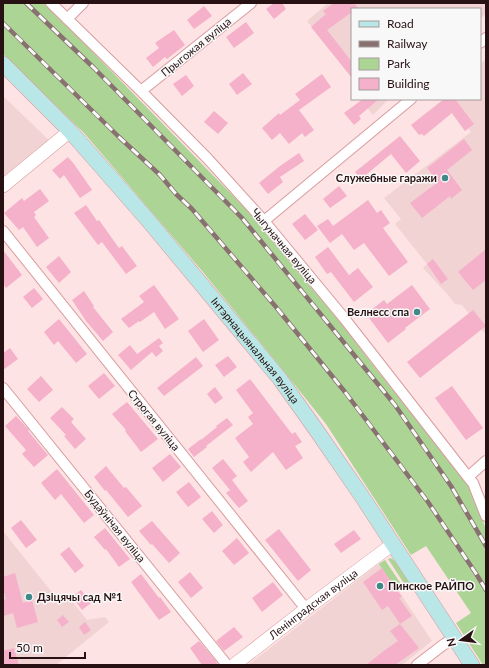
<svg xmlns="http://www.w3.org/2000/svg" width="489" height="668" viewBox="0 0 489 668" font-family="Lato,sans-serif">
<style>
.built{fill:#f1d3d4}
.green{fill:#acd595}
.building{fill:#f5b0ca}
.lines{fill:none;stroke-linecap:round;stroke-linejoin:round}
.minor-casing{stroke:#d99b9f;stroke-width:12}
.tertiary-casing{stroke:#d99b9f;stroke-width:14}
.secondary-casing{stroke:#d99b9f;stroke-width:16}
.minor{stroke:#fff;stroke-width:10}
.tertiary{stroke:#fff;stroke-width:13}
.secondary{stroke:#b9e6e6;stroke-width:15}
.rail-casing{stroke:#897071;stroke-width:4.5}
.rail{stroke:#f8f8f8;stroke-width:3;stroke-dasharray:9;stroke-linecap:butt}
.poi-dot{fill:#408988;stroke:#f8f8f8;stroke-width:1.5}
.labels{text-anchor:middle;stroke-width:3;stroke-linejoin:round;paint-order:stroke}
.street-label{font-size:11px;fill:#281113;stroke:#f8f8f8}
.poi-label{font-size:11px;font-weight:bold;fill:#281113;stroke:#f8f8f8;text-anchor:end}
</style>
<rect width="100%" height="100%" fill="#fee3e4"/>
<path class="built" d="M328,3H486V14L480,19V9H352V78L307,21Z
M486,59V335L462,305L455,304L448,295L423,268L427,264L395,224L401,219L384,198L471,132L468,128L465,131L441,99H480V64Z
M3,96L52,143L3,182Z
M360,99H389L373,115Z
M3,531L58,600L67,595L87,620L105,617L109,622L56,665H3Z
M380,563L432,641L402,665H248Z"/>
<path class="green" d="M3,3H44L78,37L245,208L346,329L369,360L471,488L479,507L484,524L486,529V665H483L456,623L471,613L426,546L411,555L326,424L286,374L202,271L84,133L3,54Z
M391,558C398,563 408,578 410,586L407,588L388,559Z
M385,560L403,587L397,591L379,564Z"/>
<path class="building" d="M274,3H282L286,9L274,19L266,9Z
M334,3H354L358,8L356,9H352V12L327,30L352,62V78L311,27L326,14L323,11Z
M204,6L212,16L194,29L187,20Z
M246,22L254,33L234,48L226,37Z
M174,30L185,45L167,59L165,57L153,67L146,58L159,48L155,43Z
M243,73L252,84L237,95L229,84Z
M322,74L331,87L299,110L314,130L305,137L302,133L289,144L280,133L272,140L262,128L279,113L280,115L300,100L295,94Z
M186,75L194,86L182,96L173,84Z
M363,99H379L359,116L361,119L354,125L344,113Z
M444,99H455L474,124L465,131L452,113L424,136L422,134L419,135L411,125Z
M214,111L228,123L218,134L204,122Z
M400,136L420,161L406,173L391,154L361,179L355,172Z
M464,139L472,150L447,170L462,190L451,199L450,196L422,218L410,203L438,182L427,168Z
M299,153L304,161L280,177L283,182L268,194L259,183L280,166Z
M68,157L74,164L92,190L80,198L64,175L60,179L52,170Z
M339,186L347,196L330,208L323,199Z
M40,189L49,201L34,212L36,215L34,217L49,238L37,247L23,227L19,230L4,213L22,198L24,201Z
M368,200L377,213L381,210L390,223L383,228L408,262L389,276L364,243L354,250L342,234L330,243L317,226L328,219L333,226Z
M86,205L97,221L99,220L119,248L122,246L137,266L126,274L102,242L98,245L74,213Z
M305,214L318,230L305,240L292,224Z
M328,247L349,275L358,268L373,287L354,302L331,272L327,274L315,257Z
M486,249V280L473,290L458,272Z
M3,250L22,275L6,288L3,283Z
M59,256L71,272L59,283L46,267Z
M433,259L448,279L441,284L427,264Z
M154,285L179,319L165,329L154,312L140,322L139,321L129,328L121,319L144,302L139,296Z
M412,285L430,309L405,328L406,329L388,343L366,314L384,300L387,304Z
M34,288L43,299L32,308L23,297Z
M84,291L94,306L93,307L113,332L103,341L86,321L72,300Z
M473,310L486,326L420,378L407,362Z
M59,319L87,354L76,363L58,341L54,345L44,332Z
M204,319L219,340L203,352L188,331Z
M159,338L163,343L159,346L163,351L156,357L152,352L131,370L118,355L130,345L137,354Z
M10,348L18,359L3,370V353Z
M228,356L237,367L224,377L215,365Z
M196,357L203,366L164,396L157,388Z
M104,373L115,386L99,399L88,386Z
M41,376L53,390L39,402L27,389Z
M250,379L292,434L295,432L302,442L295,446L303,458L286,470L273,452L251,472L243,462L249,457L235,438L253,424L248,417L253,413L236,390Z
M452,386L483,428L466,440L435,398Z
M215,387L223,398L215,404L207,394Z
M127,402L158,439L141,452L125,431L126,430L112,414Z
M62,407L74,419L71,422L86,439L75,449L64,436L66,435L50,418Z
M16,416L29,430L28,431L48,455L34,467L22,454L26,450L5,426Z
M227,418L233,425L206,446L207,447L194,457L188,449L201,439V440L217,427L216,426Z
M170,454L181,467L163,482L152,468Z
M223,459L237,476L232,480L248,501L239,508L226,493L230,490L212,468Z
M106,466L124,488L126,487L142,506L128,517L106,490L105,491L94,477Z
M57,469L94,515L84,523L61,494L55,500L41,483Z
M189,482L201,497L188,507L176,492Z
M212,511L223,525L214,533L202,519Z
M21,520L37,540L26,548L11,528Z
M152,521L180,553L169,563L152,544L151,545L139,531Z
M105,528L130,559L119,567L106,549L105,550L94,537Z
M279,529L311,570L298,581L265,540Z
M354,530L361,539L341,553L334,544Z
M237,538L249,553L234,565L222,551Z
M69,547L84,566L75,573L60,554Z
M382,568L402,597L399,598L412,616L400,624L388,606L382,610L363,582Z
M190,572L203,588L191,598L178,582Z
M15,573L23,603L32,600L38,622L17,628L13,613L3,616V600L6,599L3,589V577Z
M141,574L159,598L160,597L171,612L159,620L131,582Z
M273,582L283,595L262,612L252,598Z
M81,590L91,603L82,610L72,597Z
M63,615L69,622L62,627L57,620Z
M85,622L91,630L84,635L79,627Z
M400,624L419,648L395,665H366L385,650L398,641L390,631Z
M234,627L243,637L224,651L216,641Z
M199,641L215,660L218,665H202L190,648Z
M14,648L19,665H3V651Z"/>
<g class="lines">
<defs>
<path id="minor" d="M51,3L141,91L208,159L264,221L344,318L468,477L473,483L486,516
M67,19L83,3
M480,43L486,38
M141,91L251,3
M264,221L411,99
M3,231L306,609
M3,388L227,665
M468,477L486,461
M417,665L443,645L454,638"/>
<g id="tertiary">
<path d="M3,186L70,131"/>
<path id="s1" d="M234,665L306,609L393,544"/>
</g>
<g id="secondary">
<path id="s2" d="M3,64L70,131L147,219L280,379L317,431L361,495L472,665"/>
</g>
</defs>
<use href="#minor" class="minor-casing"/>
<use href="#tertiary" class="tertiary-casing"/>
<use href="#secondary" class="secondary-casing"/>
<use href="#minor" class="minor"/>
<use href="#tertiary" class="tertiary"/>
<use href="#secondary" class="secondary"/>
<defs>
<path id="rail" d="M26,3L94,68L242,218L395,405L451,486L486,546
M3,23L119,137L160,175L176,194L192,209L276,307L345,392L428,502L475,572L486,590"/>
</defs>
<use href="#rail" class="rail-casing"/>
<use href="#rail" class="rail"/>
</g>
<g class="poi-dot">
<circle cx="445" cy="178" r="4"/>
<circle cx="417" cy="312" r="4"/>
<circle cx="380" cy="586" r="4"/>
<circle cx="29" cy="597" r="4"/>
</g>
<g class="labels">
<g class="street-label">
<text transform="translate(196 47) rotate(-39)" y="4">Прыгожая вуліца</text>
<text transform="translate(284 246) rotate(50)" y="4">Чыгуначная вуліца</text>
<text dy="4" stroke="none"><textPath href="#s2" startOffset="382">Інтэрнацыянальная вуліца</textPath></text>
<text transform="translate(154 420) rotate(51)" y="4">Строгая вуліца</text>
<text transform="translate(115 526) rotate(51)" y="4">Будаўнічая вуліца</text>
<text dy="4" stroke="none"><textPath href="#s1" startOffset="100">Ленінградская вуліца</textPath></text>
</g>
<g class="poi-label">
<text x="437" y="182">Служебные гаражи</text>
<text x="409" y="316">Велнесс спа</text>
<text x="388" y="590" text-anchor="start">Пинское РАЙПО</text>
<text x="37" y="601" text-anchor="start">Дзіцячы сад №1</text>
</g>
</g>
<rect width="489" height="668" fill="none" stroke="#281113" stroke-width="8"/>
<rect x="351" y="8" width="130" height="92" fill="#f8f8f8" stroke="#a59c9c"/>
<rect x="359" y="21" width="20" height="6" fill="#b9e6e6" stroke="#a59c9c"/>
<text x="387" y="28" font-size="12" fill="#281113">Road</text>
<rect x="359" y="41" width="20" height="6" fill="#897071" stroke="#a59c9c"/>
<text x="387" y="48" font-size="12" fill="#281113">Railway</text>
<rect x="359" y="58" width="20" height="12" fill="#acd595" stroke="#a59c9c"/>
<text x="387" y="68" font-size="12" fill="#281113">Park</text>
<rect x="359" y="78" width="20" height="12" fill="#f5b0ca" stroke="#a59c9c"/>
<text x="387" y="88" font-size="12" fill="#281113">Building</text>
<g transform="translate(461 640) rotate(256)" stroke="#f8f8f8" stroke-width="3" paint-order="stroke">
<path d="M0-3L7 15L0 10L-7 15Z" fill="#281113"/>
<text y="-6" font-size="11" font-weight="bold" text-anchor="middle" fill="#281113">N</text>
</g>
<path d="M10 652v6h75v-6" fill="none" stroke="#281113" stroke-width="2"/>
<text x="16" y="652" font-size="12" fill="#281113" stroke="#f8f8f8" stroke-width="3" paint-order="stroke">50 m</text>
</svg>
